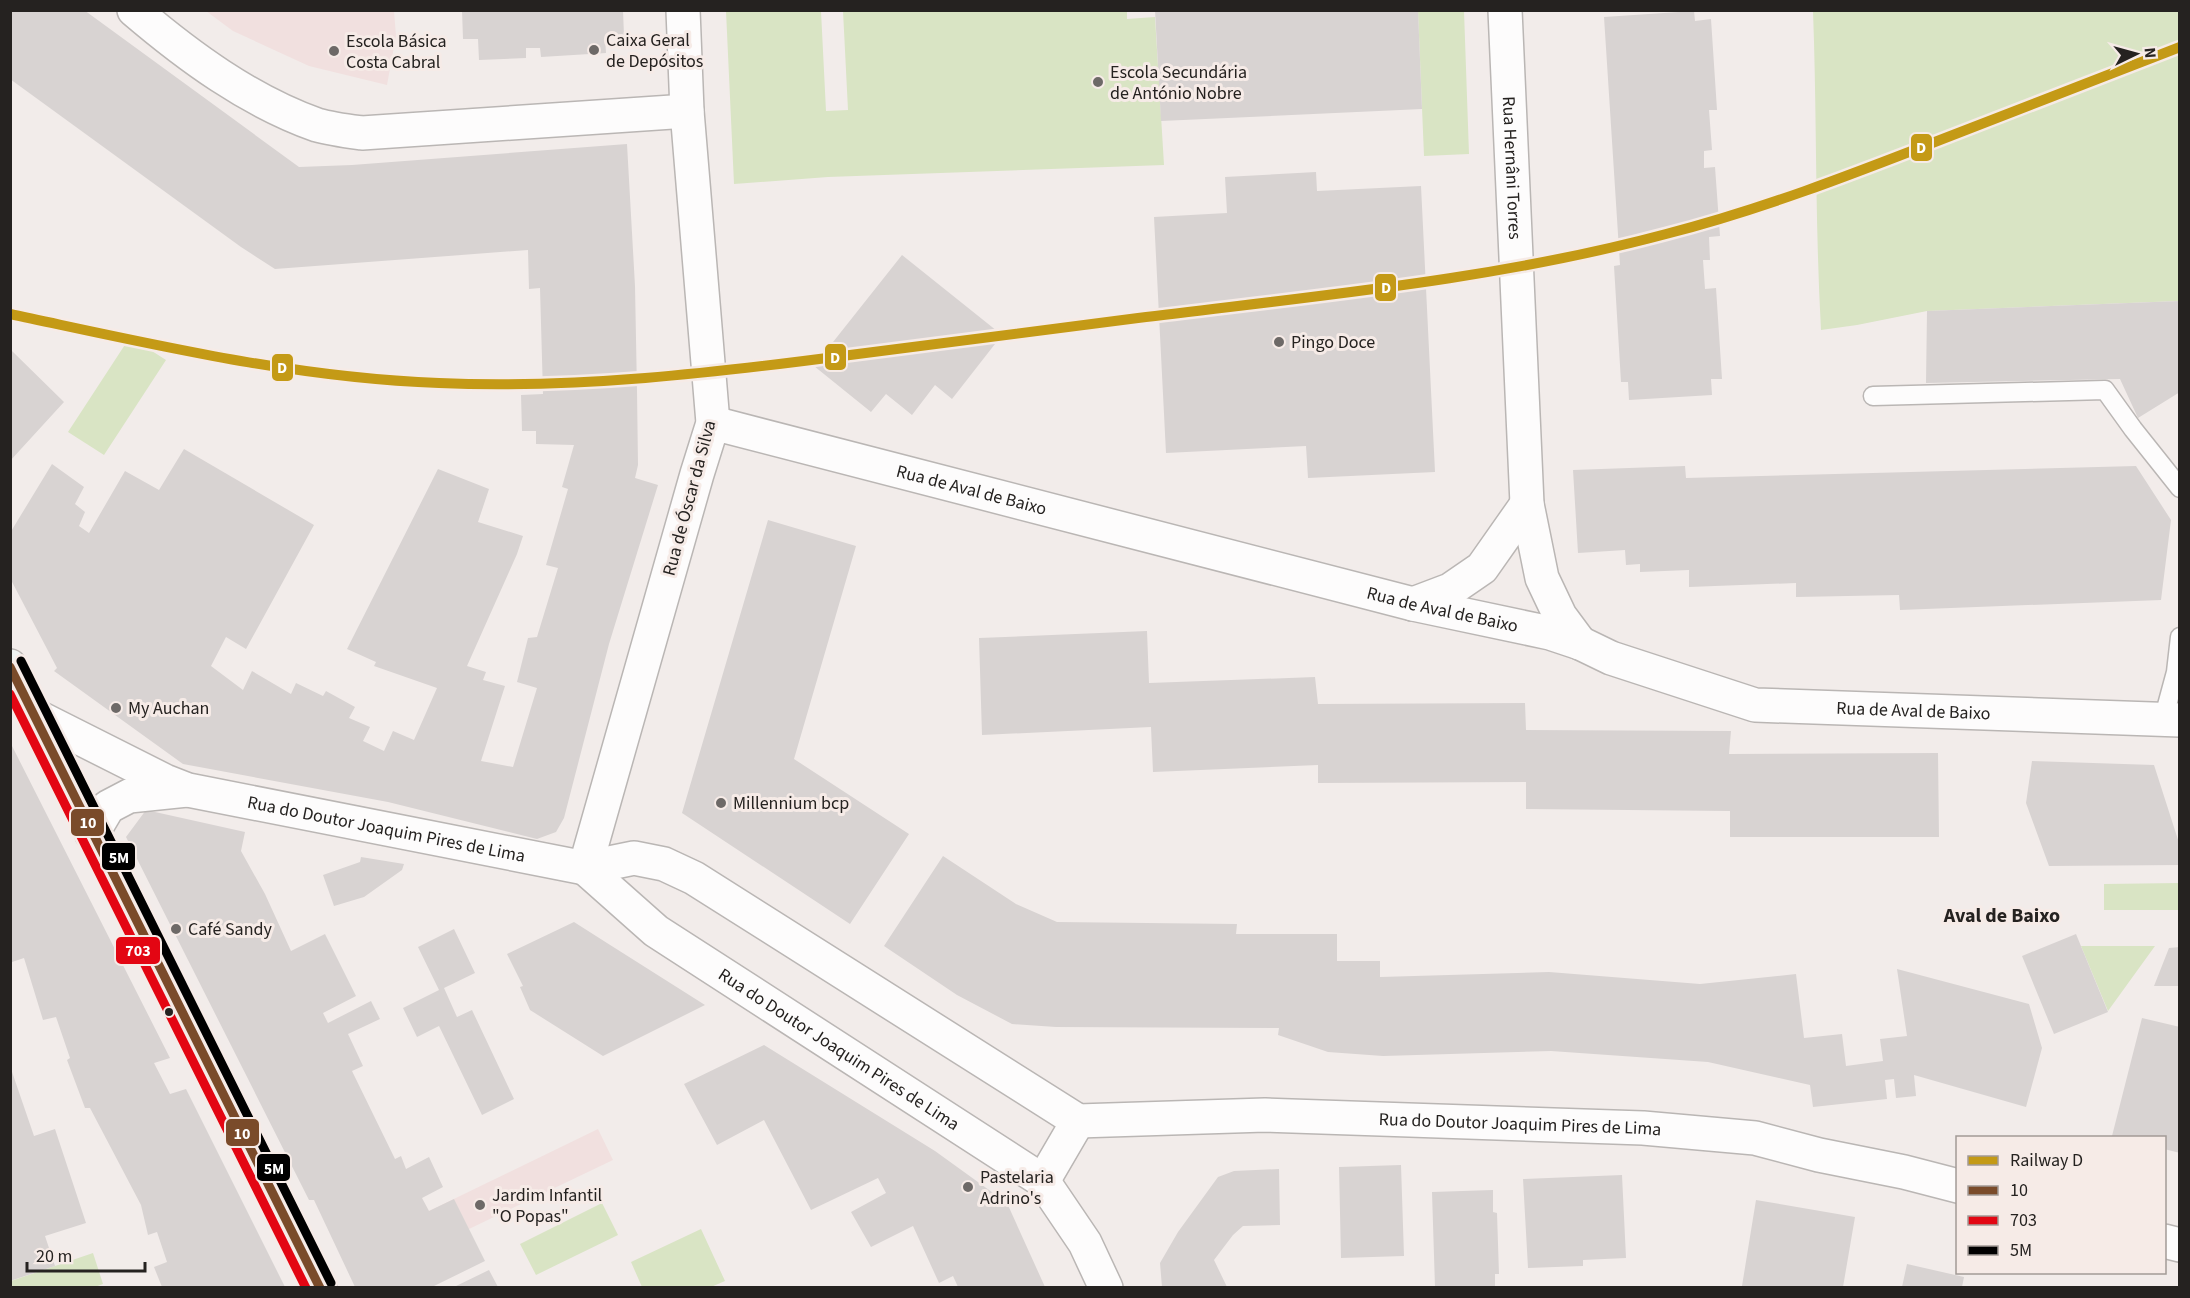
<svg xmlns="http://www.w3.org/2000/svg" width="2190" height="1298" viewBox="0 0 2190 1298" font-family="'Source Sans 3',sans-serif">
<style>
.education{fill:#f1e0df}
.green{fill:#d9e4c4}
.building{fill:#d8d3d2}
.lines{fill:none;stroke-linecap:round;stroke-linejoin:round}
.service-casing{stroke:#bab6b4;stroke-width:21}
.minor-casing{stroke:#bab6b4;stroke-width:36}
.secondary-casing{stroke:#bab6b4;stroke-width:36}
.service{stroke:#fdfcfc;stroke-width:18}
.minor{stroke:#fdfcfc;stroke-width:33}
.secondary{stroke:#eff3f2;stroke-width:33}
.bus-1-casing{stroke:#f6ebe7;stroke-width:14}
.bus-2-casing{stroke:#f6ebe7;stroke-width:14}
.bus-3-casing{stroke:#f6ebe7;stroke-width:14}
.bus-1{stroke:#7a4b2a;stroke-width:9}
.bus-2{stroke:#e30613;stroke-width:9}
.bus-3{stroke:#000;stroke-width:9}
.rail-1-casing{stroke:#f6ebe7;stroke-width:15}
.rail-1{stroke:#c49a16;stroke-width:10}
.poi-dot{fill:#6d6967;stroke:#f6ebe7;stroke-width:2}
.bus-dot{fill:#252220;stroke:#f6ebe7;stroke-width:2}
.labels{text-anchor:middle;stroke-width:6;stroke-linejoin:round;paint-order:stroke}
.poi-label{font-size:18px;fill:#252220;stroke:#f6ebe7;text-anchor:start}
.street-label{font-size:18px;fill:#252220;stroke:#f6ebe7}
.neighbourhood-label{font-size:20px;font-weight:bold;fill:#252220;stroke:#f6ebe7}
.line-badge{stroke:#f6ebe7;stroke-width:2}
.badge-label{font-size:16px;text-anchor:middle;font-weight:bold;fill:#fff}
</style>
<rect width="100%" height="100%" fill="#f2ecea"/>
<path class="education" d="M206,11H394L396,36L387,85L309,66L233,31Z
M598,1129L613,1160L469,1229L429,1211Z"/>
<path class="green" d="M1127,10V19L1155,17L1164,165L828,177L734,184L726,11H821L826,111L848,110L843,11Z
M1418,11H1464L1469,154L1424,156Z
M1813,11H2179V301L1927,311L1857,325L1821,330C1815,223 1817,117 1813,11Z
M130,337L166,360L104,455L68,432Z
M2179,883V910H2104V884Z
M2081,946H2155L2108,1011Z
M602,1203L618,1235L536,1275L520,1244Z
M701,1229L725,1281L711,1287H642L631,1262Z
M93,1253L103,1284L92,1288L11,1287V1281Z"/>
<path class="building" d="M10,10H84L299,167L352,165L627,144L635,286L637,391L638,465L635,478L658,485L609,644L564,818L556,832L537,839L388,802L183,764L54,671L57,668L10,578V533L52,464L84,487L75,504L85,512L79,526L89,533L125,471L159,490L184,449L314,525L246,649L226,637L211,666L243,690L252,671L291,694L296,683L323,696L326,691L355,707L349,718L370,727L363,741L384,751L393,731L414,740L437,688L374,666L376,662L347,649L438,469L489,489L478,522L523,536L517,554L467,666L486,672L483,680L505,686L481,761L513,767L537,688L517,682L528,638L537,637L558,568L546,565L568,489L562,487L574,445L536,444V431H522L521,395L543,394L540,288L529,289L528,250L275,269L241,247L10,79Z
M462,10H623L624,36L605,37L606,53L541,57L540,48H526V58L479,60L478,39H463Z
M1155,10H1418L1422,109L1161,121Z
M1694,11L1695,21L1711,19L1717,110H1709L1712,150L1704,151V168L1715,167L1720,236L1709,237L1710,260H1703L1705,289L1716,288L1722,379H1711L1712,395L1629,400L1628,382H1621L1614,266L1620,265L1604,17Z
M1316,172L1317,191L1421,186L1435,472L1308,478L1306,446L1166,453L1154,217L1227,213L1225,177Z
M902,255L1002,335L952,399L935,385L912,415L886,394L871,412L814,366Z
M2180,301V392L2138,418L2120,379L1926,383L1927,311Z
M12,351L64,402L10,461V353Z
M1685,466L1686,478L2136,466L2171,520L2161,600L1900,610L1899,595L1796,597V583L1689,587V570L1640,572V564L1626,565L1625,550L1578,553L1573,470Z
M768,520L856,546L794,759L909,834L850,924L682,813Z
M1147,631L1149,683L1315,677L1318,704L1525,703L1526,730L1731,731L1729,754L1938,753L1939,837H1730V811L1526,809V782L1318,783V765L1153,772L1151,727L982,735L979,638Z
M10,742L170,1058L154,1063L170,1094L186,1089L285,1287H162L154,1267L167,1262L157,1232L148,1235L141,1205L90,1108H85L67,1060L70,1058L56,1017L43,1020L24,958L12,962L10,957Z
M2032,761L2154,765L2180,846V865L2049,866L2026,803Z
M146,810L245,832L241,851L265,894L291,951L325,934L356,996L323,1013L328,1023L371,1001L380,1019L348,1034L363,1066L352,1071L395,1159L401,1156L406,1169L429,1157L443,1187L422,1198L429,1211L454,1199L485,1261L432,1287H355L314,1200H309L126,837Z
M943,856L1016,904L1057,922L1237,924L1236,934H1337V961H1380V977L1549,972L1700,984L1796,974L1804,1038L1842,1034L1846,1066L1883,1061L1880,1039L1907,1036L1897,969L2029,1004L2042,1048L2026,1107L1914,1075L1916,1096L1896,1098L1894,1079L1885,1080L1887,1099L1813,1107L1810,1085L1708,1062L1551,1051L1383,1056L1328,1052L1278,1035L1279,1028L1056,1027L1012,1024L957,995L884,946Z
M361,857L404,864L402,870L364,897L334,906L323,875L360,862Z
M574,922L607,943L705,1005L603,1056L530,1010L520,987L523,986L507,954Z
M454,929L475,973L444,988L457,1017L472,1010L514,1099L482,1115L439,1026L417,1037L403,1008L439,990L418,947Z
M2076,934L2108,1012L2054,1034L2022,956Z
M2180,947V986H2154L2169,948Z
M2142,1018L2180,1027V1153L2164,1149V1137L2112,1136Z
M764,1045L935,1151L1007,1203L1045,1287H958L953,1276L939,1283L913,1226L871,1247L851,1212L886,1193L878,1178L811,1210L764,1120L717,1145L684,1084Z
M10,1066L34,1136L55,1129L86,1223L45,1236L55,1266L10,1281Z
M1401,1165L1404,1256L1341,1258L1339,1167Z
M1279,1169L1280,1225L1243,1226L1233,1235L1214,1260L1227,1287H1162L1160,1263L1178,1232L1218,1177L1234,1171Z
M1622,1175L1626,1258L1583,1260V1266L1528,1268L1523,1179Z
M1493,1190V1212L1497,1213L1499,1274H1495V1287H1435L1432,1192Z
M1756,1200L1855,1217L1843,1287H1752L1742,1286Z
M1907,1264L1964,1277L1962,1287H1902Z
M489,1270L498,1287H454Z"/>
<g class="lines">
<defs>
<path id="service" d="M1873,396L2105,390L2133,429L2180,488
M2163,720L2176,672L2180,637"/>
<g id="minor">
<path d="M134,10C188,56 249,101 317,125C331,129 347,131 362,133L687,111"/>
<path id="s1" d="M683,10L687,111L713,423L697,474L585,868L656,931L1043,1181L1085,1243L1106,1288"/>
<path id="s2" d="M1505,10L1527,504L1542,578L1560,616L1580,643"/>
<path id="s3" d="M713,423L1413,604L1550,633L1580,643L1611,658L1755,705L2180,720"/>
<path d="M1413,604L1450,590L1482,568L1527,504"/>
<path id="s4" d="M38,717L165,781L188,790L585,868L634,858L664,864L694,878L1078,1121L1265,1115L1643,1128L1755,1138L1819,1155L1904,1172L1958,1186"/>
<path d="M92,834L108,807L129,796L187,790"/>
<path d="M1043,1181L1078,1121"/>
<path d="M2164,1241L2180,1245"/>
</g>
<path id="secondary" d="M10,666L320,1288"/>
</defs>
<use href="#service" class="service-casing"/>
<use href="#minor" class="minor-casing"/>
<use href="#secondary" class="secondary-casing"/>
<use href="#service" class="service"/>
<use href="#minor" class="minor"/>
<use href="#secondary" class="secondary"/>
<defs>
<path id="bus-1" d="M10,667L320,1288"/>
<path id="bus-2" d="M10,694L306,1288"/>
<path id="bus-3" d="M21,661L331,1283"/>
</defs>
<use href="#bus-1" class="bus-1-casing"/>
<use href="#bus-2" class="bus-2-casing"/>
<use href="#bus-3" class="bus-3-casing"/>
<use href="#bus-1" class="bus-1"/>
<use href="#bus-2" class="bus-2"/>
<use href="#bus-3" class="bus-3"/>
<defs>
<path id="rail-1" d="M10,314C152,344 294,378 439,383C577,389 714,373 850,355C946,343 1042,331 1138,318C1314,296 1494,280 1666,234C1760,210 1850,175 1940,140C2020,109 2100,78 2180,47"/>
</defs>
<use href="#rail-1" class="rail-1-casing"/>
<use href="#rail-1" class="rail-1"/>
</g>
<g class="poi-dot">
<circle cx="594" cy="50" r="6"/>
<circle cx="334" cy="51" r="6"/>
<circle cx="1098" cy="82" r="6"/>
<circle cx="1279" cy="342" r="6"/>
<circle cx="116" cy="708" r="6"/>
<circle cx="721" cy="803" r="6"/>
<circle cx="176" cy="929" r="6"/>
<circle cx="968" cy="1187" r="6"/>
<circle cx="480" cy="1205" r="6"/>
</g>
<circle class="bus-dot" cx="169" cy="1012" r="5"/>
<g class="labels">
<g class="poi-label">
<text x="606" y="46">Caixa Geral<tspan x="606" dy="21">de Depósitos</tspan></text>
<text x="346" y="47">Escola Básica<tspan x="346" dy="21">Costa Cabral</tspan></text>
<text x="1110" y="78">Escola Secundária<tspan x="1110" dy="21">de António Nobre</tspan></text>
<text x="1291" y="348">Pingo Doce</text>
<text x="128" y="714">My Auchan</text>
<text x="733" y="809">Millennium bcp</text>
<text x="188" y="935">Café Sandy</text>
<text x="980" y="1183">Pastelaria<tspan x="980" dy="21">Adrino's</tspan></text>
<text x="492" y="1201">Jardim Infantil<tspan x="492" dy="21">"O Popas"</tspan></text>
</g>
<g class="street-label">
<text dy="6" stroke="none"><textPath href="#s2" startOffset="158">Rua Hernâni Torres</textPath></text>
<text dy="6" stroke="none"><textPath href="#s3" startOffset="267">Rua de Aval de Baixo</textPath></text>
<text transform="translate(689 498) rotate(-75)" y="6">Rua de Óscar da Silva</text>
<text dy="6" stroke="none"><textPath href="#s3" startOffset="753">Rua de Aval de Baixo</textPath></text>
<text dy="6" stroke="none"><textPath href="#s3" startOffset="1239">Rua de Aval de Baixo</textPath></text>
<text dy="6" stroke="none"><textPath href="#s4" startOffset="369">Rua do Doutor Joaquim Pires de Lima</textPath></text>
<text dy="6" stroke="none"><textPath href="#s1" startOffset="1190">Rua do Doutor Joaquim Pires de Lima</textPath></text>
<text dy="6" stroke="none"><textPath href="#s4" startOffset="1582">Rua do Doutor Joaquim Pires de Lima</textPath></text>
</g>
<g class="neighbourhood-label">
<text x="2002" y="922">Aval de Baixo</text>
</g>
</g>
<g class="line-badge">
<rect x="1910" y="133" width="23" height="29" rx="6" fill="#c49a16"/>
<rect x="1374" y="273" width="23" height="29" rx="6" fill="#c49a16"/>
<rect x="824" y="343" width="23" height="28" rx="6" fill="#c49a16"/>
<rect x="271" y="353" width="23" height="29" rx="6" fill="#c49a16"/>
<rect x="70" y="808" width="35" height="29" rx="6" fill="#7a4b2a"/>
<rect x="101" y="842" width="35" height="29" rx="6" fill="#000"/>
<rect x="115" y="936" width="46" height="29" rx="6" fill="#e30613"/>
<rect x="225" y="1118" width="35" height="29" rx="6" fill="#7a4b2a"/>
<rect x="256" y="1153" width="35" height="29" rx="6" fill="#000"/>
</g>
<g class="badge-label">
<text x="1921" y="153">D</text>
<text x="1386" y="293">D</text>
<text x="835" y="363">D</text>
<text x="282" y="373">D</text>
<text x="88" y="828">10</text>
<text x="119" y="863">5M</text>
<text x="138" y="956">703</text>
<text x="242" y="1139">10</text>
<text x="274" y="1174">5M</text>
</g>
<rect width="2190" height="1298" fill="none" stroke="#252220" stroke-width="24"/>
<rect x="1956" y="1136" width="210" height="138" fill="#f6ebe7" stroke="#a29b97" stroke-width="1.5"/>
<rect x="1968" y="1156" width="30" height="9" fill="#c49a16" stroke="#a29b97" stroke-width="1.5"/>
<text x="2010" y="1166" font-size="18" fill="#252220">Railway D</text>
<rect x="1968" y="1186" width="30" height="9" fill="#7a4b2a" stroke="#a29b97" stroke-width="1.5"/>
<text x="2010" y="1196" font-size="18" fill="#252220">10</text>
<rect x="1968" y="1216" width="30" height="9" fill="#e30613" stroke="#a29b97" stroke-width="1.5"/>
<text x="2010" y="1226" font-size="18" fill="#252220">703</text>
<rect x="1968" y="1246" width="30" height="9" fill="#000000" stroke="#a29b97" stroke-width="1.5"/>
<text x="2010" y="1256" font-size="18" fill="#252220">5M</text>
<g transform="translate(2136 54) rotate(85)" stroke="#f6ebe7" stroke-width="4.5" paint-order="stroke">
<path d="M0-4.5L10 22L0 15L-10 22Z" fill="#252220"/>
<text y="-9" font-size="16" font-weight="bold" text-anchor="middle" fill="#252220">N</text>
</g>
<path d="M27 1262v9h118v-9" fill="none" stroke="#252220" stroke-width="3"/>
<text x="36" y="1262" font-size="18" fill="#252220" stroke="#f6ebe7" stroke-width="4.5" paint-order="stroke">20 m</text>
</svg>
